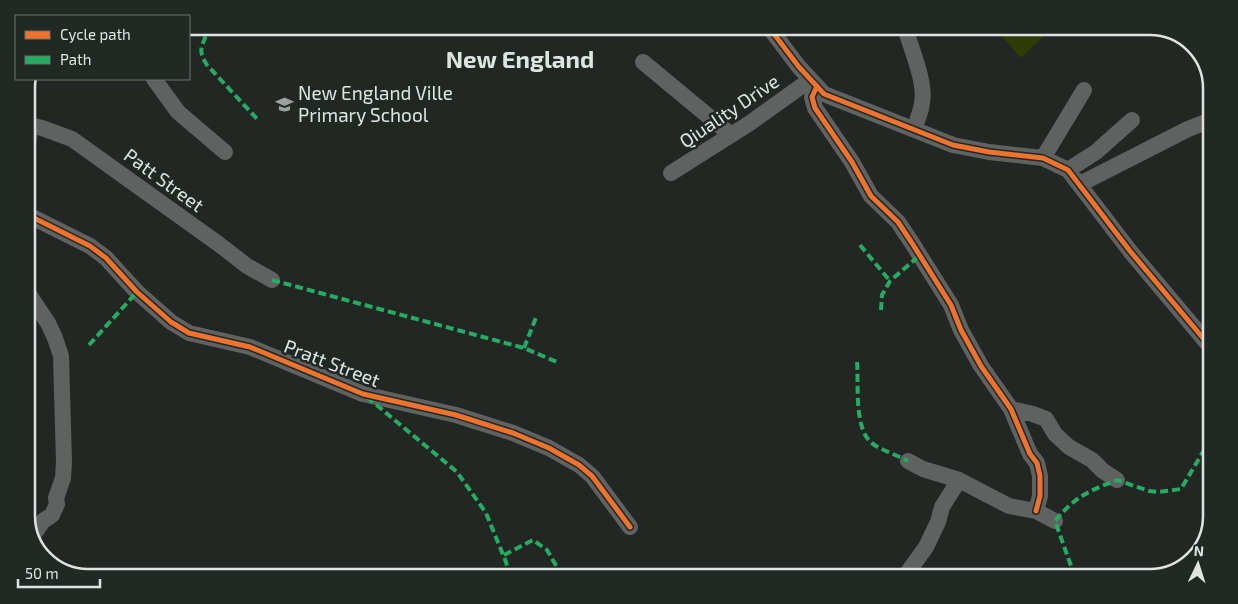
<svg xmlns="http://www.w3.org/2000/svg" width="1238" height="604" viewBox="0 0 1238 604" font-family="'Exo 2',sans-serif">
<style>
.green{fill:#2f3c05}
.lines{fill:none;stroke-linecap:round;stroke-linejoin:round}
.minor{stroke:#606261;stroke-width:16}
.quiet{stroke:#26ab63;stroke-width:4;stroke-dasharray:8 4;stroke-linecap:butt}
.cycleway-casing{stroke:#202924;stroke-width:8}
.cycleway{stroke:#ef722f;stroke-width:5}
.labels{text-anchor:middle;stroke-width:5;stroke-linejoin:round;paint-order:stroke}
.poi-label{font-size:19px;fill:#dfe4e1;stroke:#202924;text-anchor:start}
.street-label{font-size:19px;fill:#dfe4e1;stroke:#202924}
.district-label{font-size:24px;font-weight:bold;fill:#dfe4e1;stroke:#202924}
.rim{fill:none;stroke:#dfe4e1;stroke-width:2.5}
</style>
<rect width="100%" height="100%" fill="#222724"/>
<path class="green" d="M998,32H1048L1021,58Z"/>
<g class="lines">
<path class="minor" d="M771,30L799,67L824,94L953,145L989,152L1043,158L1068,170L1130,251L1208,344
M906,31C912,51 926,83 922,103C921,112 917,121 914,129
M643,62L731,135
M154,79L178,112L225,152
M817,86L812,97L815,108L852,162L871,196L898,222L912,243L951,305L961,330L981,366L1011,409L1030,454L1037,463L1040,476V496L1036,511
M26,124L42,128L72,139L220,245L247,266L272,280
M1043,158L1084,90
M26,166L30,125
M1068,170L1096,152L1132,120
M671,173L750,123L810,80
M1080,184L1188,129L1211,120
M26,214L90,246L106,258L137,292L171,322L189,333L250,347L363,394L456,415L513,433L549,448L579,465L592,476L630,527
M26,288L30,296L48,323L55,338L61,356L64,462L63,478L56,498L57,504L52,515L43,521L32,537
M1011,409L1033,414L1046,419L1055,434L1069,447L1092,460L1103,471L1117,480
M908,461L923,469L959,480L1009,506L1036,511L1055,521
M905,576L926,547L938,522L942,507L959,480"/>
<path class="quiet" d="M201,27L207,33C201,48 198,51 207,65L259,121
M860,245L890,281
M272,280L524,348L557,362
M881,310L882,295L890,281L919,256
M89,345L137,292
M524,348L537,315
M857,362C859,383 853,430 873,444C883,451 897,455 908,461
M367,397L457,472L486,513L506,562L509,574
M504,555L533,540L547,550L561,574
M1075,577L1055,521C1075,497 1088,491 1117,480L1149,491L1158,492L1181,489L1207,445"/>
<defs>
<path id="cycleway" d="M771,30L799,67L824,94L953,145L989,152L1043,158L1068,170L1130,251L1208,344
M817,86L812,97L815,108L852,162L871,196L898,222L912,243L951,305L961,330L981,366L1011,409L1030,454L1037,463L1040,476V496L1036,511
M26,214L90,246L106,258L137,292L171,322L189,333L250,347L363,394L456,415L513,433L549,448L579,465L592,476L630,527"/>
</defs>
<use href="#cycleway" class="cycleway-casing"/>
<use href="#cycleway" class="cycleway"/>
</g>
<defs>
<symbol id="school-bare" viewBox="-9 -9 18 18"><path d="M0-5L7-2L0 1L-7-2ZM-4 1L0 2.5L4 1V4Q0 6-4 4Z" fill="#9da29f" stroke="#202924" stroke-width="2.5" paint-order="stroke"/></symbol>
</defs>
<g fill-rule="evenodd">
<use href="#school-bare" x="272" y="92" width="25" height="25"/>
</g>
<g class="labels">
<g class="poi-label">
<text x="298" y="100">New England Ville<tspan x="298" dy="22">Primary School</tspan></text>
</g>
<g class="street-label">
<text transform="translate(729 111) rotate(-34)" y="7">Qiuality Drive</text>
<text transform="translate(164 180) rotate(36)" y="7">Patt Street</text>
<text transform="translate(332 363) rotate(21)" y="7">Pratt Street</text>
</g>
<g class="district-label">
<text x="520" y="68">New England</text>
</g>
</g>
<path d="M0 0H1238V604H0ZM88 35H1150A53 53 0 0 1 1203 88V516A53 53 0 0 1 1150 569H88A53 53 0 0 1 35 516V88A53 53 0 0 1 88 35Z" fill="#202924" fill-rule="evenodd"/>
<path class="rim" d="M88 35H1150A53 53 0 0 1 1203 88V516A53 53 0 0 1 1150 569H88A53 53 0 0 1 35 516V88A53 53 0 0 1 88 35Z"/>
<rect x="15" y="15" width="175" height="65" fill="#202924" stroke="#6c7470"/>
<rect x="25" y="31" width="25" height="8" fill="#ef722f" stroke="#6c7470"/>
<text x="60" y="40" font-size="15" fill="#dfe4e1">Cycle path</text>
<rect x="25" y="56" width="25" height="8" fill="#26ab63" stroke="#6c7470"/>
<text x="60" y="65" font-size="15" fill="#dfe4e1">Path</text>
<g transform="translate(1198 564) rotate(4)" stroke="#202924" stroke-width="4" paint-order="stroke">
<path d="M0-4L9 19L0 12L-9 19Z" fill="#dfe4e1"/>
<text y="-8" font-size="14" font-weight="bold" text-anchor="middle" fill="#dfe4e1">N</text>
</g>
<path d="M18 579v8h82v-8" fill="none" stroke="#dfe4e1" stroke-width="2.5"/>
<text x="25" y="579" font-size="15" fill="#dfe4e1" stroke="#202924" stroke-width="4" paint-order="stroke">50 m</text>
</svg>
